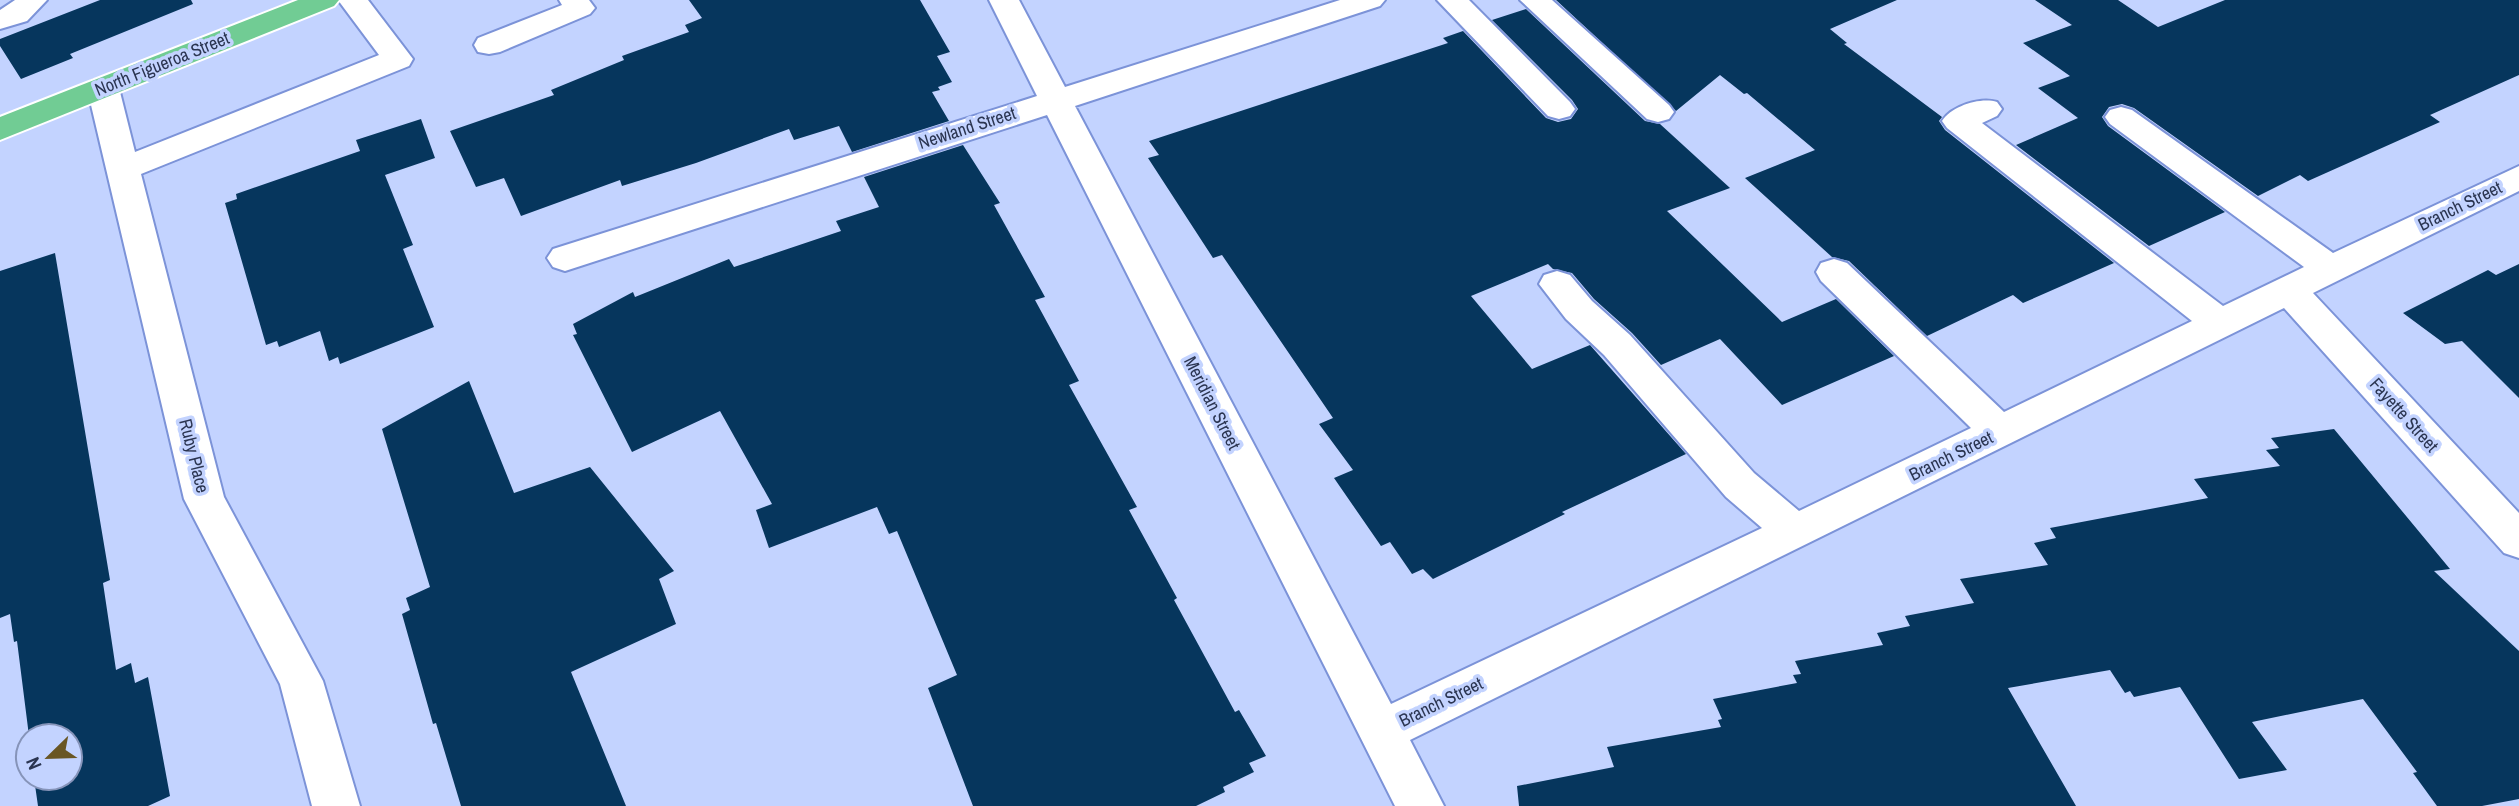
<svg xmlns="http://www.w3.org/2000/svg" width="2519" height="806" viewBox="0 0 2519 806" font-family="'Archivo Narrow',sans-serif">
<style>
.building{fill:#06365d}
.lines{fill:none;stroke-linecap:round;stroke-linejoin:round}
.minor-casing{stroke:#7c93d8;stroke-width:4}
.major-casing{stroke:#fff;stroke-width:4}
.minor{fill:#fff;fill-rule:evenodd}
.major{fill:#71cc94;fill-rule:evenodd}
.labels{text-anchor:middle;stroke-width:7;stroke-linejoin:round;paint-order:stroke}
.street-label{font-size:18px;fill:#2b3551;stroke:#c3d3ff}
</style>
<rect width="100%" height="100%" fill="#c3d3ff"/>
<path class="building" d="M100,0H191L193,4L70,54L73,58L21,79L0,46V39Z
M689,0H920L950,52L937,56L952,82L938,87L940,90L932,92L949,121L852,152L839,126L794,140L789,129L696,163L622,186L620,180L521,216L504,178L476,187L450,131L554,95L551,90L624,60L622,56L689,32L685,25L702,18Z
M1556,0H1897L1830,29L1847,43L1844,44L1942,117L1939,121L1945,130L2114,263L2023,303L2013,295L1927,336L1849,261L1832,257L1745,178L1815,150L1747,93L1744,94L1720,75L1676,111Z
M2035,0H2118L2158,27L2225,0H2519V75L2430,115L2440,122L2308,181L2300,175L2258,196L2134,108L2122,104L2109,107L2102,117L2108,126L2225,212L2149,246L2016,145L2078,118L2038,88L2070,76L2023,43L2072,25Z
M1526,9L1645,121L1660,124L1730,188L1667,211L1782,322L1836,299L1894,356L1782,405L1720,339L1661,365L1632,333L1594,299L1572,273L1553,269L1548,264L1471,296L1532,369L1590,345L1686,454L1562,512L1565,514L1433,579L1423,569L1412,574L1390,542L1381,546L1334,478L1353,470L1319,424L1333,418L1222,255L1213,258L1148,158L1159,155L1149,141L1448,43L1443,38L1463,31L1546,118L1558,122L1571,119L1578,109L1572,100L1492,20Z
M421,119L435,158L385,175L413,245L403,249L434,327L340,364L338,357L329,361L320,331L279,347L277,341L266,345L225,203L237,199L236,194L360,151L356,140Z
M963,145L1000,203L994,205L1045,297L1035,300L1079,381L1069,385L1137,507L1129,510L1177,598L1174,600L1235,712L1239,710L1266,756L1249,763L1254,772L1223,787L1225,792L1196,806H973L928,688L957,675L897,531L889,534L877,507L769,548L756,510L772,504L720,411L632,452L573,335L577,334L573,324L633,292L635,297L729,259L734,267L841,231L836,221L879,207L864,177Z
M55,253L110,580L103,583L116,670L131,663L135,683L148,677L170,796L148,806H38L34,778H70V736H29L17,641L14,642L10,614L0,618V271Z
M2519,264V398L2462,341L2445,344L2403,313L2488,270L2496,275Z
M469,381L514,493L590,467L674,571L659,579L676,624L571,672L626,806H461L436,723L433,724L402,614L410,610L406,598L430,587L382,429Z
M2334,429L2450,569L2434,571L2519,651V799L2482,806H2437L2413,773L2417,772L2363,699L2252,722L2287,770L2239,779L2180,687L2134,697L2130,691L2125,693L2110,670L2008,688L2076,806H1519L1517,786L1614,767L1607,747L1721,727L1718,720L1722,719L1713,699L1797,683L1793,675L1801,674L1795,661L1883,645L1877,633L1910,626L1905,616L1974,603L1960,579L2048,565L2034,543L2056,538L2050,528L2208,498L2194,479L2280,466L2266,450L2279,448L2271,438Z"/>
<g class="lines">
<defs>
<path id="minor" d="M15,0H47L27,21L0,29V10Z
M338,0H368L413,59L409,66L141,174L224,497L323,681L360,806H312L280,684L184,499L87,88L92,81L103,78L114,81L119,88L135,152L379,55Z
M559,0H589L595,8L590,14L500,52L489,54L478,52L474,45L478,38L562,5Z
M989,0H1019L1065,87L1340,0H1385L1380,6L1075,106L1391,704L1762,528L1726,497L1604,355L1566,319L1539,284L1544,275L1557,271L1570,275L1592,301L1630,335L1754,473L1799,511L1971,428L1821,281L1816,272L1821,263L1834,259L1847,263L2004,412L2192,321L1947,128L1942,121C1952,106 1980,97 1997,102L2002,109L1997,116L1982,123L2223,306L2304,267L2110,124L2105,117L2110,110L2121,107L2132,110L2333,253L2519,166V191L2313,293L2519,513V558L2504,553L2284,308L1410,740L1444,806H1395L1047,115L565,271L553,267L547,258L553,249L1037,96Z
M1437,0H1469L1570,102L1575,109L1570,116L1559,119L1548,116Z
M1520,0H1552L1669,105L1674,112L1669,119L1658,122L1647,119Z"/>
<path id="major" d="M298,0H339L334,6L0,140V117Z"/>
</defs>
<use href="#minor" class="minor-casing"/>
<use href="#major" class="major-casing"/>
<use href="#minor" class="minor"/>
<use href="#major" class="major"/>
</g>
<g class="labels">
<g class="street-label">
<text transform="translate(162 64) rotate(-22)" y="6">North Figueroa Street</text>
<text transform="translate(967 128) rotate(-18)" y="6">Newland Street</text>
<text transform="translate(2460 206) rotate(-26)" y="6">Branch Street</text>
<text transform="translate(1212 403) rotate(63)" y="6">Meridian Street</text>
<text transform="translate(2404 415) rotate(48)" y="6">Fayette Street</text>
<text transform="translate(194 456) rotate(76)" y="6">Ruby Place</text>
<text transform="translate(1951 456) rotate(-26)" y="6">Branch Street</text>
<text transform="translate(1441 702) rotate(-26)" y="6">Branch Street</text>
</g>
</g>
<g transform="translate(49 757) rotate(247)"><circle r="33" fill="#c3d3ff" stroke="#8694b9" stroke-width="2"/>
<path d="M0-5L12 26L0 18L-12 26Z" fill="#695624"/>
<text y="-10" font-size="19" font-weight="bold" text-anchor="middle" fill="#2b3551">N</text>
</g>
</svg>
